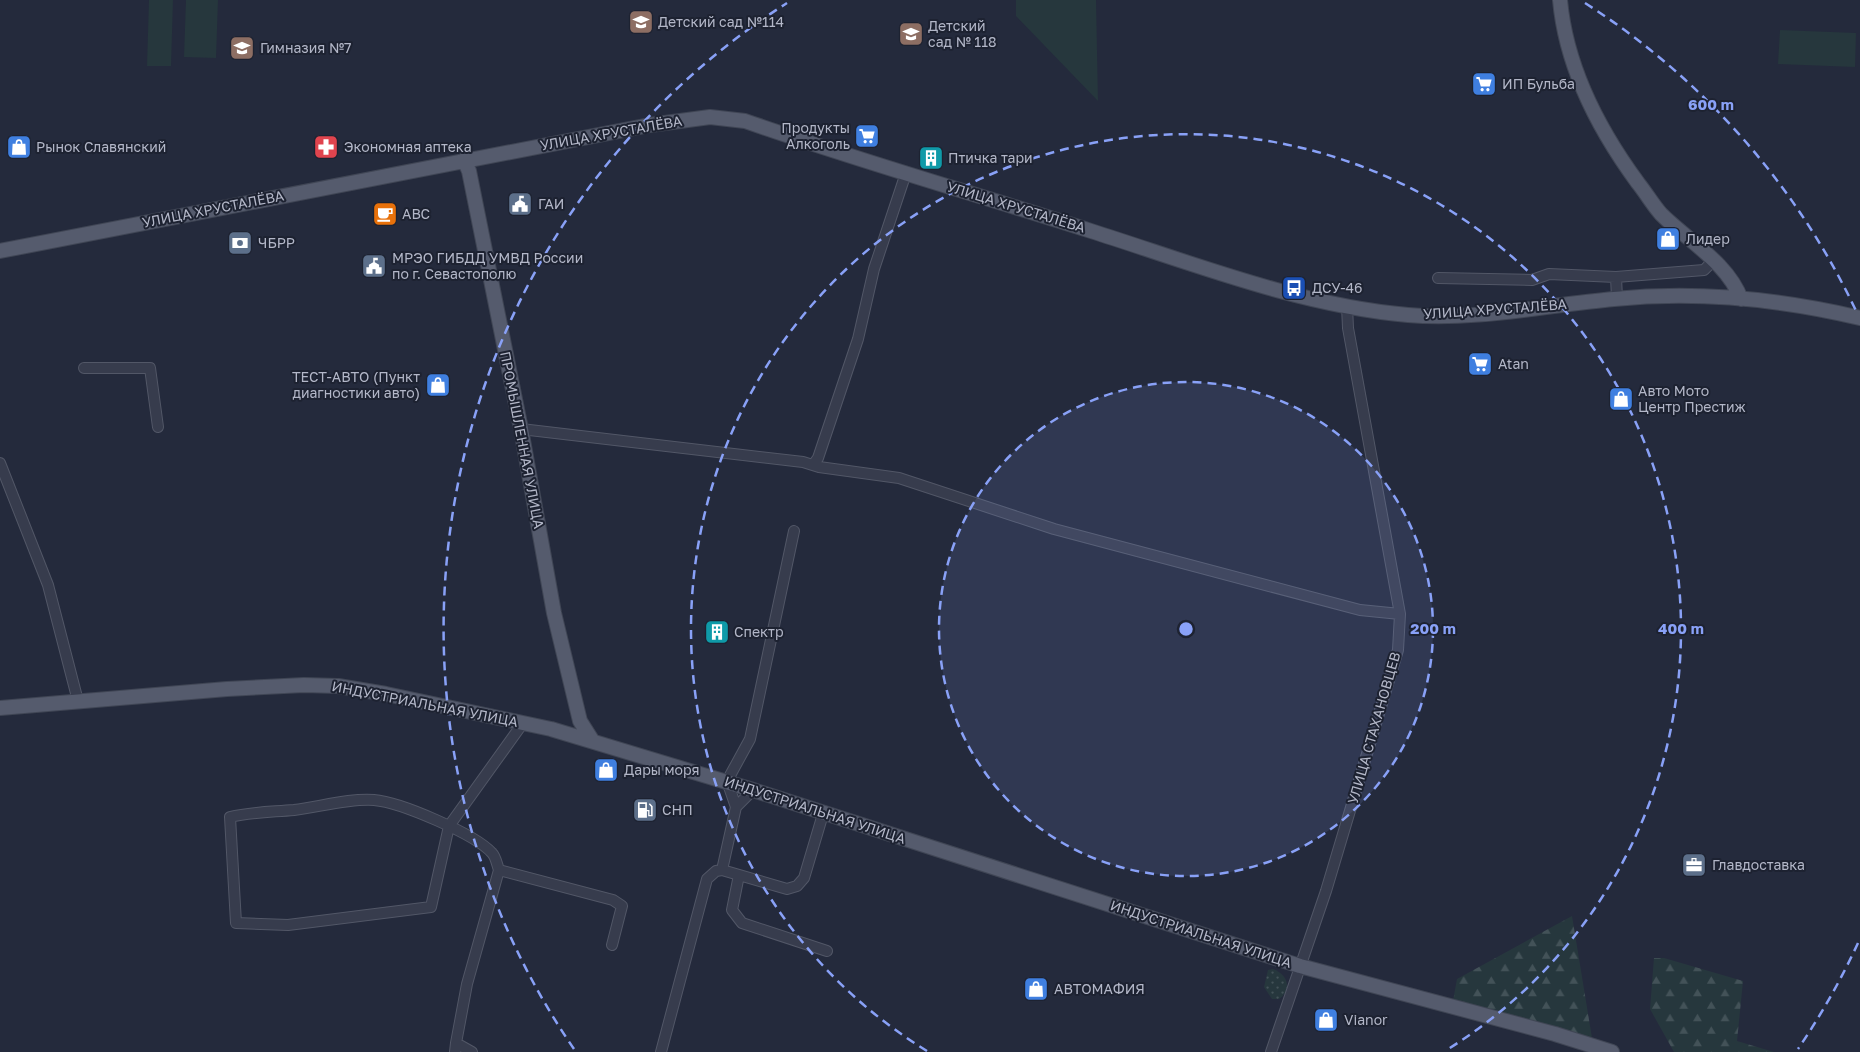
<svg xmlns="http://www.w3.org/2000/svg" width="1860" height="1052" viewBox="0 0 1860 1052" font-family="'Golos Text',sans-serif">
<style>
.grass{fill:url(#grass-dots)}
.forest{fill:url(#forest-firs)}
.park{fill:#26373d}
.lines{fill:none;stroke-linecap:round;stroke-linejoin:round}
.minor-casing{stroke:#525767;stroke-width:12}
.major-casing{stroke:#404655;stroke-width:16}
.minor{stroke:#373c4d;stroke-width:10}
.major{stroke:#555b6d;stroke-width:14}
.ring{fill:none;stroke:#89a1f7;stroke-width:2.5;stroke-dasharray:9 6}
.labels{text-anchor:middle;stroke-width:4;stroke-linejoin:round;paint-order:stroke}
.poi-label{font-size:14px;fill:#b3b7c8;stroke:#1d2231;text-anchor:start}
.street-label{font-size:14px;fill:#b3b7c8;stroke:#1d2231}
.centre{fill:#89a1f7;stroke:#1d2231;stroke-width:2.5}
.ring-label{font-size:15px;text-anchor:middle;font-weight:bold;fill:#89a1f7;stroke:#1d2231;stroke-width:4;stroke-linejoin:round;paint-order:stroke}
</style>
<defs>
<pattern id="grass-dots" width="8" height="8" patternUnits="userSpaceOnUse" patternTransform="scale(1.25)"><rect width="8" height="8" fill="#26373d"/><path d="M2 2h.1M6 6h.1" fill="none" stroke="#435258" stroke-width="1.8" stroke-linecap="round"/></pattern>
<pattern id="forest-firs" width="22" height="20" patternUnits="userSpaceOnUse" patternTransform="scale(1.25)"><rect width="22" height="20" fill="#26373d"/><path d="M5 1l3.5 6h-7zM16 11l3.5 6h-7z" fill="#435258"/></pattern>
</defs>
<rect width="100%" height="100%" fill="#242a3c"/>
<path class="grass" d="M1273,969C1287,974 1293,989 1279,999H1272L1264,987L1268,970Z"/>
<path class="forest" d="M1572,916L1592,1038L1453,1001L1457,979Z
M1654,958H1664L1743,981L1737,1041L1774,1052H1674L1650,1009Z"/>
<path class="park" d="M149,0H173L171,66H147Z
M186,0H218L216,58L184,57Z
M1016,0H1096L1098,101L1016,16Z
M1780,30L1856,33L1855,67L1778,64Z"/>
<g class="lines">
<defs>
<path id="minor" d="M1616,277L1704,270L1713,261
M1438,278L1532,280L1549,274L1616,277L1617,298
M84,368H150L158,427
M521,429L803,462L819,467L899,478L1054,529L1360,610L1400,614
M0,463L48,585L78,701
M813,465L818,458L858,339L874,269L906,173
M736,807L753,790
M499,870L613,900L622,906L612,945
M722,870L736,807L727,781L750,739L794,531
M739,875L732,910L742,923L827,951
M456,1043L467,984L499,870C497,865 496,857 492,853C475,834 400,802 374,800C350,798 319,807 294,810C272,812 251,812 230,817L236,923L288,925L431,907L449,826L523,723
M455,1052L456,1043L472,1052
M661,1052L707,879L716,871L722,870L787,889L797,886L804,878L823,814
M1271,1052L1326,891L1398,650L1400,614L1348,328L1347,306"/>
<path id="major" d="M1560,0C1566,67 1599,130 1638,183C1646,193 1653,205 1661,214C1688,241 1728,263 1741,299
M464,160L469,171L521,429L554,613L580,721L592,740
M0,251L650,125L710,117L745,121C859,161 976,194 1091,231C1192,263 1301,306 1408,315C1474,321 1547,305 1614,299C1696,291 1780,299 1860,318
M0,708L227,689L304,685L338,686L386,694L551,729L753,790L1300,966L1555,1034L1612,1052"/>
</defs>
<use href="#minor" class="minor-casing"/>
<use href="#major" class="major-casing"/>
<use href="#minor" class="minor"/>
<use href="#major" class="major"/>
</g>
<circle cx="1186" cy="629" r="247" fill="#89a1f7" fill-opacity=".12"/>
<g class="ring">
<circle cx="1186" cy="629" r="247"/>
<path d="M927 1051A495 495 0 1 1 1445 1051"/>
<path d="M1858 943A742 742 0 0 1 1798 1049M574 1049A742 742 0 0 1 787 3M1585 3A742 742 0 0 1 1858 315"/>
</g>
<defs>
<symbol id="school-square" viewBox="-11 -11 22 22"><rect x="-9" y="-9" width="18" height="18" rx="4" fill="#8d6e63" stroke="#1d2231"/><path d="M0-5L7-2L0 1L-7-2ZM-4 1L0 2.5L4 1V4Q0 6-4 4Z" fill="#fff"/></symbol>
<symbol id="supermarket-square" viewBox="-11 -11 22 22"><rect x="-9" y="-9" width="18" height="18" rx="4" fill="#3f7fe0" stroke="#1d2231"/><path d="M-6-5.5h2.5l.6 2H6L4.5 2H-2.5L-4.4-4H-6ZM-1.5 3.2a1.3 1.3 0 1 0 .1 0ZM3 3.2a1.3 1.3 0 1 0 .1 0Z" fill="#fff"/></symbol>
<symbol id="shop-square" viewBox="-11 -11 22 22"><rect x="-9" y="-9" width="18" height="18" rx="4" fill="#3f7fe0" stroke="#1d2231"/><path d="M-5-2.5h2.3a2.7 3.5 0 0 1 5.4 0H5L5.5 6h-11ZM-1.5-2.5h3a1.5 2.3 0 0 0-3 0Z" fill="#fff"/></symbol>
<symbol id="pharmacy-square" viewBox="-11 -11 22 22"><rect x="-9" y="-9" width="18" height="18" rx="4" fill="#e0444e" stroke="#1d2231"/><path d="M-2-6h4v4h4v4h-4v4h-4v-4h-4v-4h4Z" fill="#fff"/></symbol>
<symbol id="building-square" viewBox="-11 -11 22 22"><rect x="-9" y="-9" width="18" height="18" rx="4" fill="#0f9aa8" stroke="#1d2231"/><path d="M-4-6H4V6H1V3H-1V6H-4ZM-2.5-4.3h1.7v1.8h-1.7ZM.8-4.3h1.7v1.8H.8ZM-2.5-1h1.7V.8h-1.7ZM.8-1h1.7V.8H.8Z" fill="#fff"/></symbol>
<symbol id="civic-square" viewBox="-11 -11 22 22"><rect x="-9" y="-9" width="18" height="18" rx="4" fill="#5c6f8a" stroke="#1d2231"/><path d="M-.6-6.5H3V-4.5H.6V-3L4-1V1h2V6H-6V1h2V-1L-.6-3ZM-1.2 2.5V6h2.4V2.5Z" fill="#fff"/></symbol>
<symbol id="cafe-square" viewBox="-11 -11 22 22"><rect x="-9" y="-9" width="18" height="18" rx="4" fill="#e8710a" stroke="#1d2231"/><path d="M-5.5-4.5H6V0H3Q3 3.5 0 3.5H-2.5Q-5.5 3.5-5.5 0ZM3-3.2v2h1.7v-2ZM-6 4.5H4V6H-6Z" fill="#fff"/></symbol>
<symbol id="bank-square" viewBox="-11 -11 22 22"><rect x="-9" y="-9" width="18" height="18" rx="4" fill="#5c6f8a" stroke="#1d2231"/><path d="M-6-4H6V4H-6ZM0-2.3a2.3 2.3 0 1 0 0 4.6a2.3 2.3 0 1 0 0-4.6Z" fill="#fff"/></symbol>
<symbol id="bus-square" viewBox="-11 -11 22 22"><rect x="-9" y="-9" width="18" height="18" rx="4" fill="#1a4fb4" stroke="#1d2231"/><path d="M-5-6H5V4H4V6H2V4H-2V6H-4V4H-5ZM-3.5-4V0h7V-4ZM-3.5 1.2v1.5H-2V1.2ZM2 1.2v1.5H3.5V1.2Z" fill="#fff"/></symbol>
<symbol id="fuel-square" viewBox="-11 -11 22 22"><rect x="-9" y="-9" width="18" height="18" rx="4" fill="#5c6f8a" stroke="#1d2231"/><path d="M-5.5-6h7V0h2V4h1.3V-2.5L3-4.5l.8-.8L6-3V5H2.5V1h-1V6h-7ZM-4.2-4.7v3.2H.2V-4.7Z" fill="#fff"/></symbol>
<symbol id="office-square" viewBox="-11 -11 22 22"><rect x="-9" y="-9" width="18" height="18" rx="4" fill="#5c6f8a" stroke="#1d2231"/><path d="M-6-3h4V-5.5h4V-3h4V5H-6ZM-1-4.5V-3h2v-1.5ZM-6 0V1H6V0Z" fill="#fff"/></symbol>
</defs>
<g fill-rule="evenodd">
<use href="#school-square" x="627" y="8" width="28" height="28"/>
<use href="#school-square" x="897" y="20" width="28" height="28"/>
<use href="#school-square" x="228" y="34" width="28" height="28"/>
<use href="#supermarket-square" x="1470" y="70" width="28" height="28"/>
<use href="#supermarket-square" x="853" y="122" width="28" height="28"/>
<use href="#shop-square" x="5" y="133" width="28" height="28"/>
<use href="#pharmacy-square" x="312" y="133" width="28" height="28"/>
<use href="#building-square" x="917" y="144" width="28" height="28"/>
<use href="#civic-square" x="506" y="190" width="28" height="28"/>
<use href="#cafe-square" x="371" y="200" width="28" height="28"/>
<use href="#shop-square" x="1654" y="225" width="28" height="28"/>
<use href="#bank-square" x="226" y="229" width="28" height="28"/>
<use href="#civic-square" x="360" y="252" width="28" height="28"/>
<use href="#bus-square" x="1280" y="274" width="28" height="28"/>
<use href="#supermarket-square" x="1466" y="350" width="28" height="28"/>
<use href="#shop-square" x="424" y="371" width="28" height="28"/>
<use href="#shop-square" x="1607" y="385" width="28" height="28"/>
<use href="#building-square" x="703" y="618" width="28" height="28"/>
<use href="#shop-square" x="592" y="756" width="28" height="28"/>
<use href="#fuel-square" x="631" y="796" width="28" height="28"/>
<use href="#office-square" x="1680" y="851" width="28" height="28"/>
<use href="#shop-square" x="1022" y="975" width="28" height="28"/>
<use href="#shop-square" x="1312" y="1006" width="28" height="28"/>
</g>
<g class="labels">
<g class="poi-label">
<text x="658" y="27">Детский сад №114</text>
<text x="928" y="31">Детский<tspan x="928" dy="16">сад № 118</tspan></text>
<text x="260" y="53">Гимназия №7</text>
<text x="1502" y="89">ИП Бульба</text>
<text x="850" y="133" text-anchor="end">Продукты<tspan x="850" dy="16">Алкоголь</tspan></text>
<text x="36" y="152">Рынок Славянский</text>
<text x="344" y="152">Экономная аптека</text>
<text x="948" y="163">Птичка тари</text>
<text x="538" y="209">ГАИ</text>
<text x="402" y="219">АВС</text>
<text x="1686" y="244">Лидер</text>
<text x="258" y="248">ЧБРР</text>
<text x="392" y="263">МРЭО ГИБДД УМВД России<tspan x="392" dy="16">по г. Севастополю</tspan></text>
<text x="1312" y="293">ДСУ-46</text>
<text x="1498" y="369">Atan</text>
<text x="420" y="382" text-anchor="end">ТЕСТ-АВТО (Пункт<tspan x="420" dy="16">диагностики авто)</tspan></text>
<text x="1638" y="396">Авто Мото<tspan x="1638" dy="16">Центр Престиж</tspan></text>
<text x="734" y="637">Спектр</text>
<text x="624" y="775">Дары моря</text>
<text x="662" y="815">СНП</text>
<text x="1712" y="870">Главдоставка</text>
<text x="1054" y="994">АВТОМАФИЯ</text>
<text x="1344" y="1025">Vianor</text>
</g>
<g class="street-label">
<text transform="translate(611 133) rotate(-10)" y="5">УЛИЦА ХРУСТАЛЁВА</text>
<text transform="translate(1016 207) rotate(17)" y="5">УЛИЦА ХРУСТАЛЁВА</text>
<text transform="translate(213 209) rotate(-11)" y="5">УЛИЦА ХРУСТАЛЁВА</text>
<text transform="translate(1495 309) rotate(-4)" y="5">УЛИЦА ХРУСТАЛЁВА</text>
<text transform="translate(522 440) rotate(79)" y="5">ПРОМЫШЛЕННАЯ УЛИЦА</text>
<text transform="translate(425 704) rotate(11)" y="5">ИНДУСТРИАЛЬНАЯ УЛИЦА</text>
<text transform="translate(1374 728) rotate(-74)" y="5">УЛИЦА СТАХАНОВЦЕВ</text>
<text transform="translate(815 810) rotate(18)" y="5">ИНДУСТРИАЛЬНАЯ УЛИЦА</text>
<text transform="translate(1201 934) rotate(18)" y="5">ИНДУСТРИАЛЬНАЯ УЛИЦА</text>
</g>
</g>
<circle cx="1186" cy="629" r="8" class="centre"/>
<g class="ring-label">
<text x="1711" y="110">600 m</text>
<text x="1433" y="634">200 m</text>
<text x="1681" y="634">400 m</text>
</g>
</svg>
